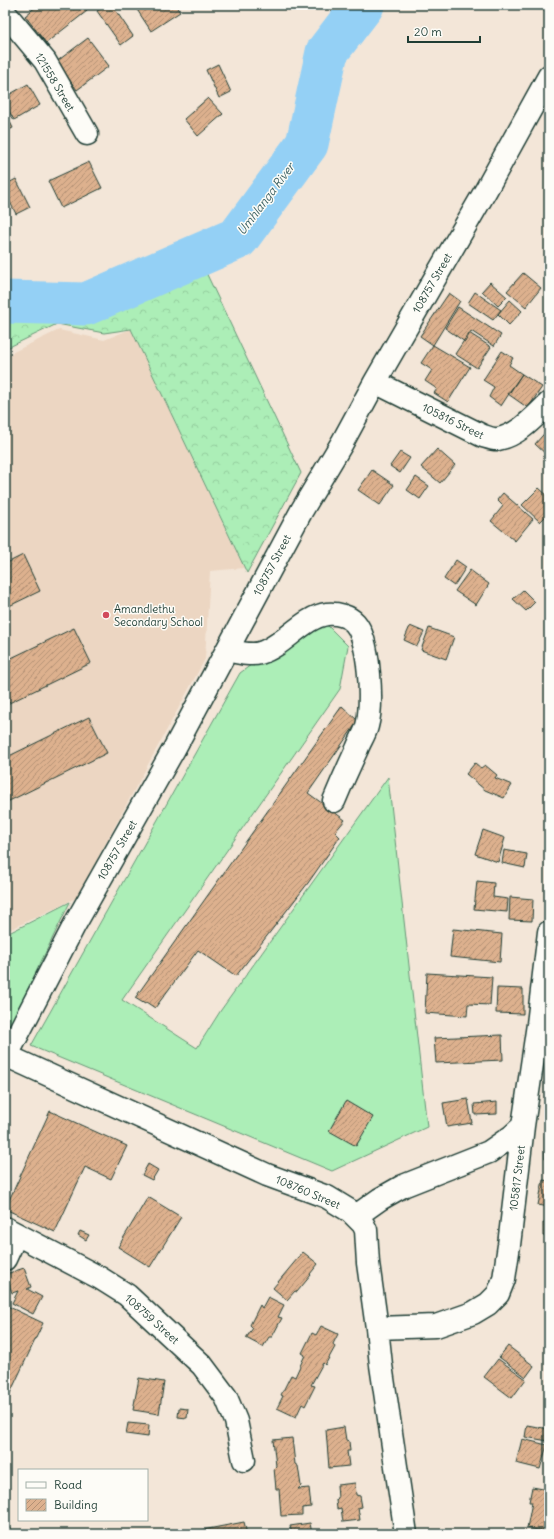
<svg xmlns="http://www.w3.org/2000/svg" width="554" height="1539" viewBox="0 0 554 1539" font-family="Delius,sans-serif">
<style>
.built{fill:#ecd6c2}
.grass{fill:#aceeb7;stroke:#669676}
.forest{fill:url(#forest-crowns);stroke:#669676}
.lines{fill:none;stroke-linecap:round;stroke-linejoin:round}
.river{stroke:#94d0f5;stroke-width:43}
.building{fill:url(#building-hatch);stroke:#1f3d34}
.minor-casing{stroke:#1f3d34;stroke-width:25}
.minor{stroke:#fdfcf7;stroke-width:22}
.poi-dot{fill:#d1495b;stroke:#fdfcf7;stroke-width:1.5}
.labels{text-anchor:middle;stroke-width:3;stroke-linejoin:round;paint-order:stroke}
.street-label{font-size:11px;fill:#1f3d34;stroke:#fdfcf7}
.poi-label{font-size:11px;fill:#1f3d34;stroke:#fdfcf7;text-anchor:start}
.water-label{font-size:12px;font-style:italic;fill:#3c6264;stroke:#fdfcf7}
</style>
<defs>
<pattern id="forest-crowns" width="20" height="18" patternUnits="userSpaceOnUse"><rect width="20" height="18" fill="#aceeb7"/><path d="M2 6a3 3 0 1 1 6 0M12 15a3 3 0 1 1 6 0" fill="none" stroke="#94cd9e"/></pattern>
<pattern id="building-hatch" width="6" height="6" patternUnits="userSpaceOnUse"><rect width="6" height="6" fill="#ddb18e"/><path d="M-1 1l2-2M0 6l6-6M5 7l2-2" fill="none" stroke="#b39175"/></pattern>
</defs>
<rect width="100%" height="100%" fill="#f3e6d8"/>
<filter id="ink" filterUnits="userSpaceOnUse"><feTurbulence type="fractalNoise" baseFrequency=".025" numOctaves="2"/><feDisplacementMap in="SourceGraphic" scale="8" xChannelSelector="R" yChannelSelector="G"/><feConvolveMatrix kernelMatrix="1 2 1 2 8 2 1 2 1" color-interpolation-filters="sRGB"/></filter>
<g filter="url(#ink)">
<path class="built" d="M131,329L244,568L210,571L205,659L76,898L5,932V356L59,330L104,340Z"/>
<path class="grass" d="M318,616L348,646L340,689L122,1000L197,1048L221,1010L388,777L427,1127L332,1171L31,1046L240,673Z
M70,902L8,1030H5V935Z"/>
<path class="forest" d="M202,264L301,473L247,573L131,329L104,333L57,324L5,349V310L89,313Z"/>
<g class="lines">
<path class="river" d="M5,302L86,304L238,238L307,144L327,52L363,5"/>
</g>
<path class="building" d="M38,5H59L60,6L82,5L87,11L46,43L25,16Z
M106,5H112L133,36L121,45L97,11Z
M134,5H175L180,12L151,31Z
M88,38L109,66L77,90L56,62Z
M218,64L231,92L219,98L206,70Z
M28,84L40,105L14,120L5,104V97Z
M208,98L223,114L198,136L184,119Z
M5,112L13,128L5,132Z
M89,162L102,188L61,208L48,181Z
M16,179L30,207L16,214L5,192V185Z
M523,273L541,288L526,307L507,291Z
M490,282L507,297L498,306L482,291Z
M475,292L501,310L493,320L468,303Z
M449,293L460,301L433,345L420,336Z
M510,300L522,311L509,325L498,314Z
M458,307L501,335L494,346L471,331L465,342L445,328Z
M469,333L491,347L477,368L455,354Z
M433,345L470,367L448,402L434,393L437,389L425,381L432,370L421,363Z
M502,351L513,358L509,365L522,374L501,406L489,397L494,387L483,380Z
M522,374L542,387L528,408L508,394Z
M549,428V457L535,444Z
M437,449L455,465L440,483L421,467Z
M400,452L410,458L400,473L390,466Z
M372,470L394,485L380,505L358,490Z
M416,477L429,486L420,499L407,490Z
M539,488L549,497V513L540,522L522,505Z
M503,493L533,519L515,541L491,521L503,506L497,500Z
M23,555L40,591L5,608V564Z
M456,560L466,567L454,586L444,579Z
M470,570L489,584L476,605L455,591Z
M523,590L535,602L526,611L513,599Z
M410,626L424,632L417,646L404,640Z
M74,628L91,663L5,705V661Z
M429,628L454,637L446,659L421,650Z
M342,706L358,721L308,793L345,820L335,832L340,837L308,883L236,976L198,950L155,1008L146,1002L145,1004L135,998Z
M89,717L107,753L5,803V758Z
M475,763L481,768L485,765L497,775L495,778L512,785L504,798L485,790L466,774Z
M483,830L505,838L498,862L475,854Z
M504,850L527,854L525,868L502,863Z
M477,881L494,883L493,897L508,899L507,912L474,909Z
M510,897L533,899L532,921L509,920Z
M453,929L502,934L500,962L450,957Z
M427,973L492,977L490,1005L468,1004L467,1016L425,1013Z
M497,988L523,989V1014L496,1013Z
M502,1035L503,1060L436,1063L434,1038Z
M468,1099L472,1123L447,1127L443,1103Z
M346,1101L373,1117L356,1146L329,1131Z
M497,1102V1114L475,1115L474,1104Z
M50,1111L127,1146L111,1179L85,1167L55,1232L5,1209Z
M545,1135H549V1159H545Z
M148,1164L158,1170L152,1180L142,1175Z
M543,1180L549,1181V1207L538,1205Z
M148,1197L181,1217L150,1267L118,1247Z
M543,1223L549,1224V1258V1236H543Z
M80,1231L89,1235L86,1240L78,1235Z
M303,1252L318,1264L310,1274L311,1275L297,1292L295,1291L287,1300L273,1288Z
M24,1268L31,1287L27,1289L42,1297L33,1314L12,1303L18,1291L12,1293L6,1274Z
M268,1297L284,1305L278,1317L282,1318L272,1337H269L263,1347L246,1338L253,1328L250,1325L260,1305L262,1308Z
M5,1305L43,1323L5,1404Z
M321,1326L338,1334L333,1344L335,1347L325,1365L323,1363L311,1385L315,1386L305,1406L302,1404L296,1417L277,1408L283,1396L281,1395L291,1375L295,1377L305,1355L302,1353L312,1333L316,1335Z
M508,1346L534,1366L526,1377L499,1357Z
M498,1359L526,1379L512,1398L484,1377Z
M139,1378L164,1382L159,1414L133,1410Z
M179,1408L188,1409L187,1418L178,1417Z
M128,1423L149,1425L148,1437L126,1434Z
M527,1425L549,1429L548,1441L525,1437Z
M344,1427L346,1440L349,1441L350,1451H347L349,1466L329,1468L326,1430Z
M292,1438L295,1464L298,1466L301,1486L298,1489L309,1488L311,1507L302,1508V1515L281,1516L279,1489H276L274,1468L276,1466L273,1440Z
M522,1439L547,1445L540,1469L516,1463Z
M355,1483L356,1495L360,1496L362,1507L358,1508L360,1520L343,1522L341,1508L337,1509L336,1500L338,1498L337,1485Z
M532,1487L549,1490V1532L527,1528L532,1502H529Z
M244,1522L247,1534H204L203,1530Z
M310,1523L312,1534H292L290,1526Z"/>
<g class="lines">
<defs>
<path id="minor" d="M5,13L45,61L87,134
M375,382L483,436C487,437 494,440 498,439C519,435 534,417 549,403
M227,650C237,652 250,656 260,653C284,646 303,617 327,614C337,613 349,616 355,623C370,640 373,705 367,726C365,734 360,741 357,749C349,766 341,784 334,801
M5,1055L267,1175L327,1197L350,1211L363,1224L366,1230L368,1263L377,1328L381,1365L406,1534
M5,1059L75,924L174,749L302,510L342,443L375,382L486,190L549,76
M356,1216L380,1199L403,1186L489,1152L512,1136L523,1126
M5,1228L100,1278L127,1295L202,1365L226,1397L236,1421L244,1460
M5,1259L16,1235
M377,1328L436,1326L473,1313L488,1304L498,1294L504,1279L509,1245L523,1126L538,1024L549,932"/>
</defs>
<use href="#minor" class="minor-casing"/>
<use href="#minor" class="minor"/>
</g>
</g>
<circle class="poi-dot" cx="106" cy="615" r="4"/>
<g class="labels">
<g class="street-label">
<text transform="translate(55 82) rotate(59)" y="4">121558 Street</text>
<text transform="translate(432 283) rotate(-60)" y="4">108757 Street</text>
<text transform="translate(453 421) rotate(26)" y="4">105816 Street</text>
<text transform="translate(272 565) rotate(-62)" y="4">108757 Street</text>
<text transform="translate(117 850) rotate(-60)" y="4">108757 Street</text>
<text transform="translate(517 1178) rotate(-83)" y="4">105817 Street</text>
<text transform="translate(308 1192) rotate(23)" y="4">108760 Street</text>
<text transform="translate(152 1319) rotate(42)" y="4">108759 Street</text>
</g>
<g class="poi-label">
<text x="114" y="613">Amandlethu<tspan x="114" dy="13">Secondary School</tspan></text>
</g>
<g class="water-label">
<text transform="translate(266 199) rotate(-53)" y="4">Umhlanga River</text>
</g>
</g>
<rect width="554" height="1539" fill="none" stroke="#fdfcf7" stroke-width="20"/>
<rect x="10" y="10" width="534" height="1519" fill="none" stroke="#1f3d34" stroke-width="1.5" filter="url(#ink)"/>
<rect x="18" y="1469" width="130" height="52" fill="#fdfcf7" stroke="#a4b0a9"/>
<rect x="26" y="1482" width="20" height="6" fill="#fdfcf7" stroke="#a4b0a9"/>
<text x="54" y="1489" font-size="12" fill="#1f3d34">Road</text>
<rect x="26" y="1499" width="20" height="12" fill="url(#building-hatch)" stroke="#a4b0a9"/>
<text x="54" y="1509" font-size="12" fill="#1f3d34">Building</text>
<path d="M408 36v6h72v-6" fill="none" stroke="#1f3d34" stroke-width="2"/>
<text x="414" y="36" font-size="12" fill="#1f3d34" stroke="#fdfcf7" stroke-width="3" paint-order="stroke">20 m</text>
</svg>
